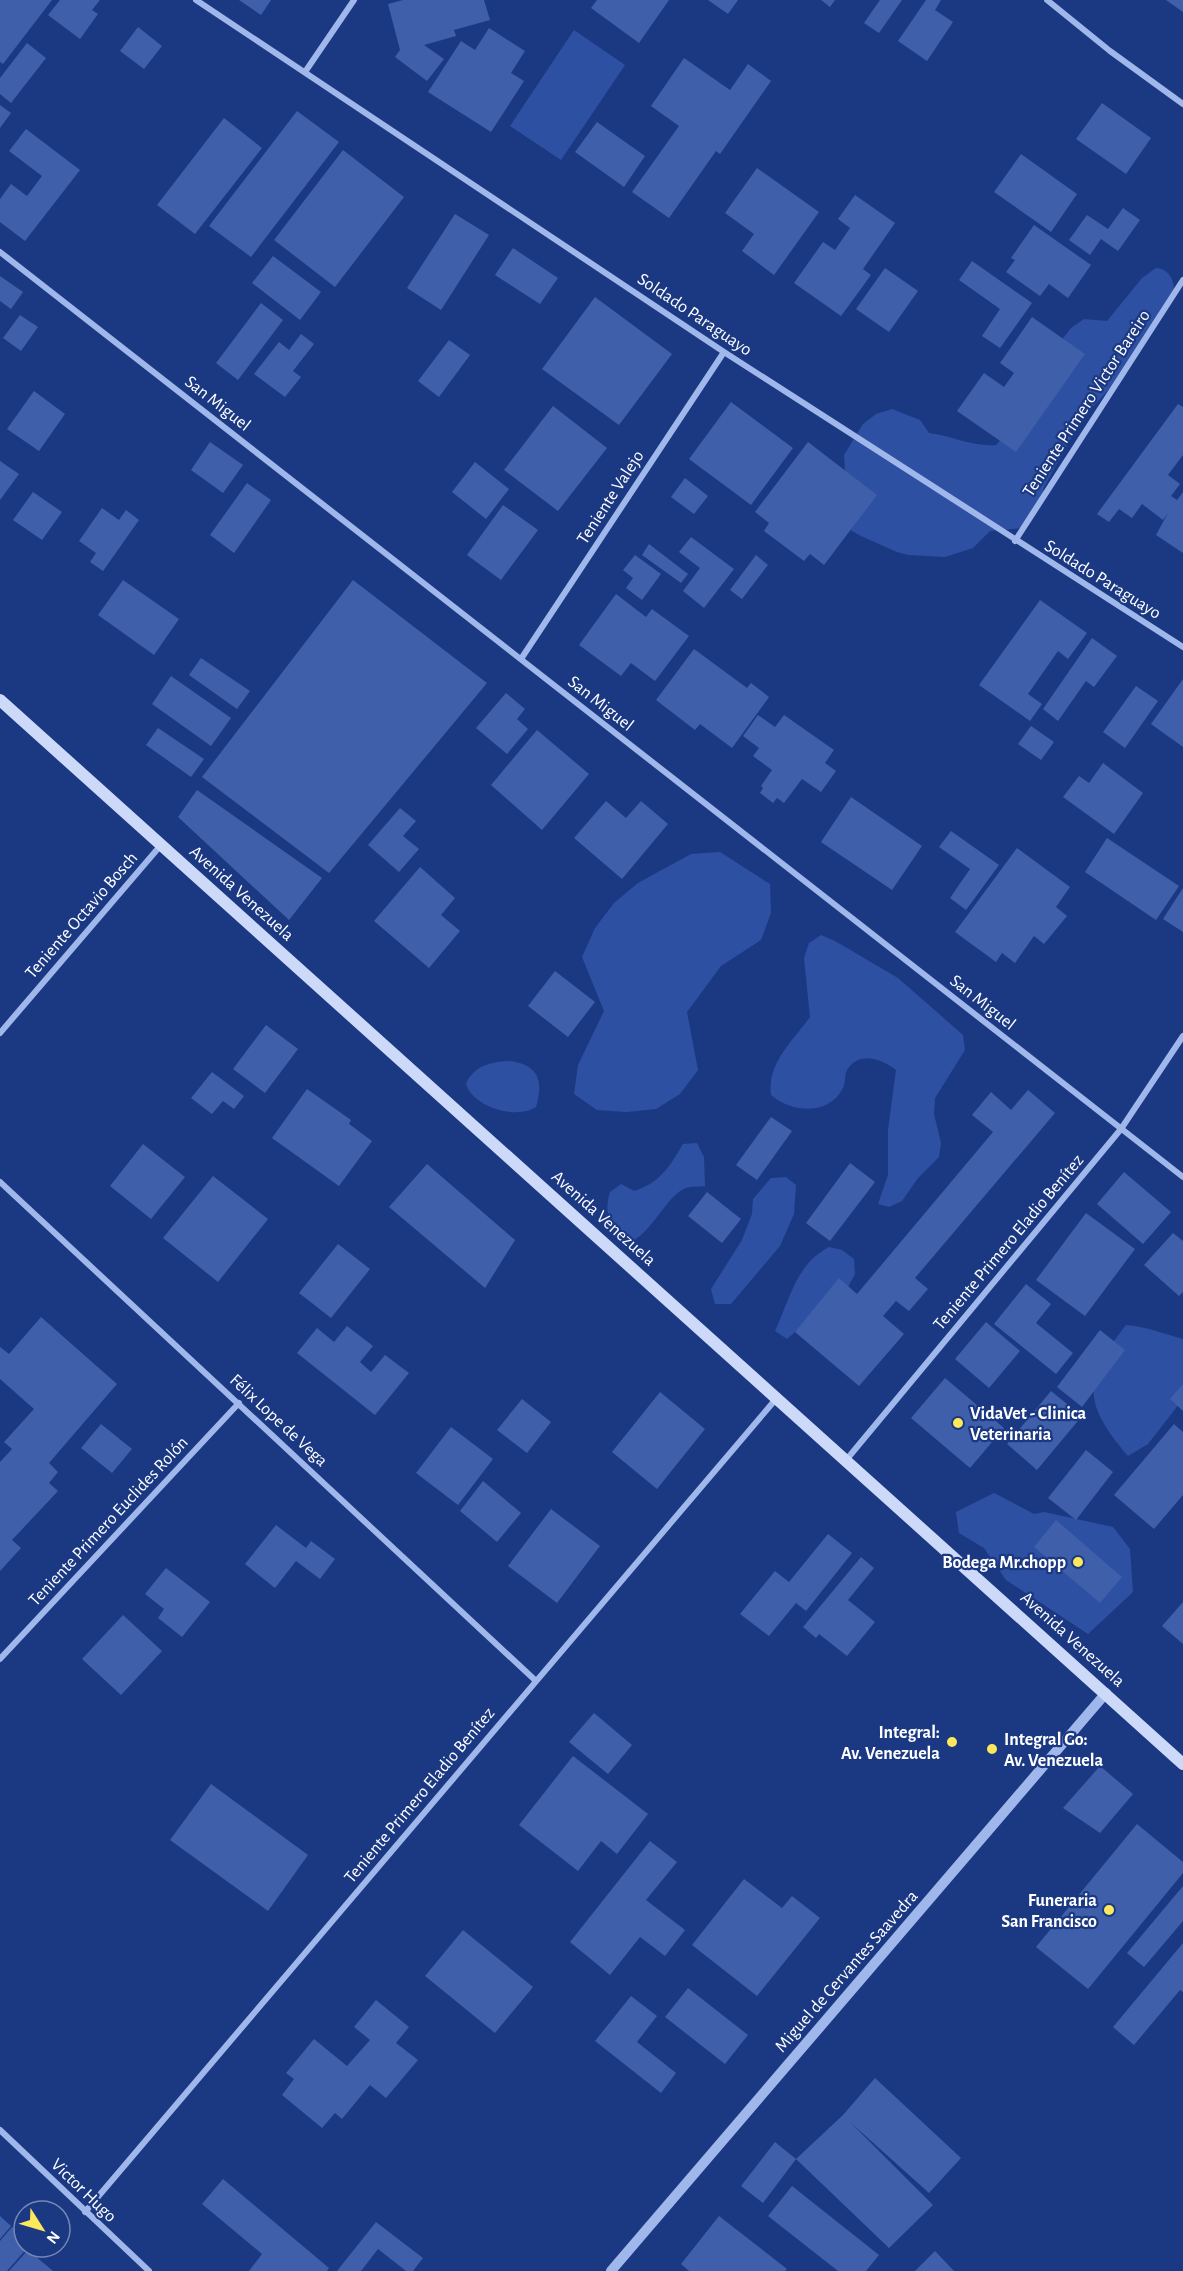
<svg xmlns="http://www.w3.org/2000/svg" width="1183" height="2271" viewBox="0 0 1183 2271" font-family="'Alegreya Sans',sans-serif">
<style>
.green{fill:#2e50a2}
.building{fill:#3f5faa}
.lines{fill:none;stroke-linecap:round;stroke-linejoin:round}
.minor{stroke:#a0b7eb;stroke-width:6}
.tertiary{stroke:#a0b7eb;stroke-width:10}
.secondary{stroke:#ccd9f8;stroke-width:12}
.poi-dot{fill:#fce75d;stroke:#1b3983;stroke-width:2}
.labels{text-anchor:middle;stroke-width:4.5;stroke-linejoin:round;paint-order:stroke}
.street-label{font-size:18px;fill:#fff;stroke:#1b3983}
.poi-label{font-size:18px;font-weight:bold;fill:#fff;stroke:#1b3983;text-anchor:end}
</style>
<rect width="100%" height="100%" fill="#1b3983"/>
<path class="green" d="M574,30L625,65L561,160L510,126Z
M1156,268C1168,269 1173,277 1174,289L1131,365L1081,420L1044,487L1041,503L1029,523L1022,528L990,531L973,548L945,557L908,555L897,552L861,536L852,531L842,518L845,471L844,455L863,424L876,414L892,409L920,420L929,433C953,436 972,447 996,445L1019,421L1051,354L1071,328L1084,319L1107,321L1142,278Z
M720,852L770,884L771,913L761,940L721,966L687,1012L698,1070L680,1094L656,1109L627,1112L597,1110L574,1094L578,1065L604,1011L582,957L595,928L614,903L638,883L691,854Z
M821,935L835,941L898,978L963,1035L965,1050L935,1098L934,1114L941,1143L939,1157L918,1178L902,1201L889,1207L878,1204L888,1175V1130L896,1070C882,1059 859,1050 847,1070C844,1075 846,1082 843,1088C829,1116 792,1113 771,1095C767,1063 792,1042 810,1017L804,958L809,943Z
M510,1061C538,1065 544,1080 536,1107C516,1120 473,1107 466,1084C474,1065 491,1062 510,1061Z
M697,1143L704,1157L705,1186C699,1187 691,1186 686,1188C667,1195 655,1228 633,1241C613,1224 602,1219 610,1192L621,1184L634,1191C660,1183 670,1166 683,1144Z
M786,1177L796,1185L794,1214L780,1246L731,1304H715L711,1289L742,1240L752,1214L753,1199L771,1178Z
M829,1247L842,1250L854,1259L855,1274L848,1287L787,1339L775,1331C790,1299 796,1264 829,1247Z
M1126,1325C1145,1326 1164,1334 1183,1339V1399L1148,1444L1128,1456C1083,1403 1082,1381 1126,1325Z
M994,1493L1034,1514L1044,1512L1113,1527L1130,1549L1133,1592L1088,1634L1006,1580L984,1548L959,1533L956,1512Z"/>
<path class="building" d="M0,0H52L3,64L0,62Z
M60,0H100L92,10L98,14L80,39L48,15Z
M239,0H271L261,15Z
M403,0H484L490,20L454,30L456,36L424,45L444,59L427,81L395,57L400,50L388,4Z
M597,0H669L639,43L591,8Z
M708,0H738L728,14Z
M821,0H835L830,7Z
M880,0H902L879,33L864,23Z
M926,0H941L935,10L953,22L927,61L898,41Z
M1166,0H1183V12Z
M138,27L162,46L144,69L120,51Z
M489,28L525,51L511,73L524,81L491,132L428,92L461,41L475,50Z
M27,43L46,58L11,103L0,94V78Z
M684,58L730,90L748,64L771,81L720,154L716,151L669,218L632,192L679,126L651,106Z
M1102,103L1151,138L1126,174L1076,139Z
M0,105L11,113L0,128Z
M297,111L339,142L251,257L209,226Z
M224,118L262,148L195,234L157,205Z
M597,122L645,156L624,187L575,152Z
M26,129L80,170L25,241L0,222V199L11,184L27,196L42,176L9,151Z
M343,150L404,197L335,287L274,240Z
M1021,154L1077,194L1051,232L994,192Z
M757,168L819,212L774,275L742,251L754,234L725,213Z
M855,195L895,223L863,269L871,275L841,316L794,283L823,242L835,250L850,228L838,219Z
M1123,208L1140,220L1118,251L1101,239L1090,255L1069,240L1087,215L1108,229Z
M455,214L489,235L441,310L407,288Z
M1034,225L1091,265L1068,298L1049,284L1040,296L1006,272L1015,260L1011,258Z
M513,248L558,278L540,304L495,275Z
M273,256L321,292L300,320L252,283Z
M972,261L1032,303L1000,348L982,336L1000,309L959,280Z
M885,268L918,291L889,332L856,309Z
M0,276L23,292L11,309L0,301Z
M595,297L672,354L619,425L542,369Z
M261,303L283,320L238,380L216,363Z
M20,315L38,327L21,351L3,338Z
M1032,317L1085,354L1016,452L957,411L984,373L1004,387L1014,373L1000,363Z
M301,334L314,344L293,371L301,377L285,397L254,374L279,342L289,350Z
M449,340L470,355L439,397L418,381Z
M34,391L65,414L39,451L7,429Z
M731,402L793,448L751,505L689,459Z
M1178,404L1183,407V455L1168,475L1180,484L1171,496L1177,500L1183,492V553L1156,535L1168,513L1163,520L1142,504L1132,518L1119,509L1109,522L1097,514Z
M553,406L607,448L558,511L504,470Z
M210,442L243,465L223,493L191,470Z
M808,442L877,495L824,565L810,554L804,561L764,531L769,523L755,512Z
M0,461L19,474L0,500Z
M475,462L509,489L486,519L452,492Z
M685,478L708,496L694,514L671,497Z
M247,483L271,500L234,553L210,535Z
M33,492L62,512L42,540L13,520Z
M503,505L538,530L501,580L467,555Z
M102,508L119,520L126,510L139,520L103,571L90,562L96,553L79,541Z
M691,537L734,569L704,608L683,591L700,568L679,552Z
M649,544L688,574L681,583L642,555Z
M635,555L661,574L642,600L626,588L633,578L623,570Z
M756,555L768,565L742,599L730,590Z
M123,580L179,619L154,655L98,615Z
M353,580L487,683L329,873L202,777Z
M616,594L646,617L652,609L689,636L655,681L631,663L621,676L579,645Z
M1040,600L1087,633L1068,659L1058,651L1028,694L1042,704L1030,721L979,685Z
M1092,638L1117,656L1094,687L1086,681L1058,721L1043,709Z
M694,649L747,688L751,683L769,697L732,748L700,724L695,730L656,700Z
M201,658L250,691L237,709L189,675Z
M171,676L231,718L211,746L152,704Z
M1183,679V747L1151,724Z
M1136,686L1158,701L1125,748L1103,732Z
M506,693L525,709L517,719L528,729L507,754L476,728Z
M758,715L775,727L784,715L834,750L825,763L836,771L821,792L802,779L784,803L777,798L773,803L760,793L763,788L761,786L772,770L753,756L759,748L743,736Z
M1031,726L1054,742L1041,760L1018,744Z
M158,728L204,759L191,777L146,745Z
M537,730L589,774L542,830L491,785Z
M1103,763L1143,793L1114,834L1063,797L1079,776L1089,783Z
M197,790L322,878L289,920L178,817Z
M851,797L922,846L892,890L821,842Z
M606,801L626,818L641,801L668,824L622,879L574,838Z
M400,808L416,821L403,836L419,849L399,872L368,845Z
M951,831L999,865L966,910L950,898L970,869L939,847Z
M1107,838L1179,886L1156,920L1085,872Z
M1017,848L1070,887L1056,907L1067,916L1044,944L1034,936L1015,963L1002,953L996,962L955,932Z
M420,867L455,898L441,915L460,931L429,968L374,921Z
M1183,888V932L1163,919Z
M555,971L595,1002L568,1037L528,1006Z
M266,1025L298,1049L265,1093L233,1069Z
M212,1072L244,1096L234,1109L223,1101L212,1114L191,1098Z
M307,1089L351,1120L349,1124L372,1141L339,1186L272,1138Z
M1028,1090L1055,1113L915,1278L928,1289L909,1311L896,1301L883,1316L904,1334L859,1386L795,1332L839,1278L857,1294L993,1132L972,1115L991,1092L1011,1110Z
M771,1117L792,1131L757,1180L736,1165Z
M143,1144L185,1177L151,1219L110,1186Z
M850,1163L875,1182L830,1241L806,1223Z
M427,1164L515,1240L485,1288L389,1207Z
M1124,1172L1171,1212L1143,1244L1097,1204Z
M213,1176L268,1219L218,1282L163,1238Z
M707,1192L741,1219L722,1243L688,1216Z
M1086,1213L1135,1249L1085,1316L1036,1280Z
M1173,1233L1183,1241V1292L1179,1296L1144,1265Z
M338,1244L370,1269L331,1318L299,1293Z
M1026,1284L1051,1304L1036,1323L1073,1353L1056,1374L994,1324Z
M41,1317L117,1384L49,1463L58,1472L49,1483L58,1491L12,1540L21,1548L0,1571V1462L12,1449L4,1442L34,1409L0,1379V1347L9,1354Z
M986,1322L1020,1351L989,1388L955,1359Z
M347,1326L373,1346L360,1362L371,1372L385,1355L409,1373L375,1415L297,1353L317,1328L334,1342Z
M1100,1330L1125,1350L1082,1407L1057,1387Z
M945,1378L1004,1428L970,1468L911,1418Z
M1183,1384V1411L1170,1399Z
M1051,1391L1082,1416L1037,1470L1007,1444Z
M660,1392L705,1429L657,1489L612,1452Z
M522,1399L551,1422L527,1453L497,1430Z
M101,1424L132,1449L112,1473L81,1448Z
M1174,1424L1183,1432V1495L1154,1529L1114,1495Z
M451,1427L493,1459L458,1505L416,1473Z
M1086,1450L1113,1472L1076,1520L1048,1498Z
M483,1481L521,1513L497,1542L460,1511Z
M551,1509L600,1546L557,1603L508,1566Z
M1056,1520L1122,1577L1100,1603L1034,1547Z
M276,1525L306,1548L311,1541L335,1559L320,1579L296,1561L275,1588L245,1564Z
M828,1534L852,1553L806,1611L796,1603L769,1636L740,1614L775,1571L789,1582Z
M861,1557L874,1568L848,1600L875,1622L847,1656L819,1634L816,1638L803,1627Z
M166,1568L210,1602L182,1637L158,1618L164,1609L145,1594Z
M1183,1602V1644L1162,1626Z
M123,1615L162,1651L121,1695L82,1659Z
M594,1713L632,1745L608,1774L569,1742Z
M573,1756L648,1814L617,1854L601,1841L578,1871L519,1825Z
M1100,1766L1133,1794L1100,1833L1063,1808Z
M211,1784L308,1855L268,1911L170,1840Z
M1137,1824L1183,1862V1873L1088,1989L1036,1947Z
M650,1841L677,1862L646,1900L685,1930L665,1956L640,1937L610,1975L570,1942Z
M744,1879L782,1908L792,1896L820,1918L757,1996L692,1945Z
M1183,1886V1921L1144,1967L1127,1953Z
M463,1930L533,1987L495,2033L425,1976Z
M1183,1943V1992L1180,1990L1134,2045L1113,2027Z
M688,1988L748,2035L725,2064L665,2017Z
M631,1996L657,2016L637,2042L676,2073L661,2093L595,2041Z
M376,2000L409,2027L396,2043L418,2060L386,2098L370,2085L342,2119L335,2113L322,2128L282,2095L294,2079L286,2073L314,2039L347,2066L370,2040L354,2027Z
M875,2078L961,2158L929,2193L850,2122L933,2205L889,2248L796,2159L843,2115Z
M775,2142L796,2159L763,2203L741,2186Z
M223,2179L329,2268L327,2271H249L262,2254L202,2204Z
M792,2186L879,2255L866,2271H838L768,2216Z
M0,2216L11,2226L0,2239Z
M719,2216L787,2269L785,2271H689L681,2264Z
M376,2222L423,2258L413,2271H406L378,2249L361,2271H337Z
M12,2227L24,2237V2247H28L7,2271H0V2241Z
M28,2250L53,2271H9Z
M935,2251L954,2271H915Z"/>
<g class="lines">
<path class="minor" d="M196,0L724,352L1183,647
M1047,0L1110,51L1183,104
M305,72L354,0
M0,252L1183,1177
M1015,541L1183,280
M521,659L724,352
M0,1033L161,845
M0,1182L536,1681
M847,1459L1121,1129L1183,1036
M0,1659L239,1403
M0,2130L149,2271
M85,2212L776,1399"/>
<path class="tertiary" d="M611,2271L1106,1693"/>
<path class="secondary" d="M0,700L1183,1764"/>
</g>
<g class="poi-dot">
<circle cx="958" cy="1423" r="6"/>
<circle cx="1078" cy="1562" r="6"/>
<circle cx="952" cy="1742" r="6"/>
<circle cx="992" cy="1749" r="6"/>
<circle cx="1109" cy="1910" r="6"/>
</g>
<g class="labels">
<g class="street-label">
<text transform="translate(695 314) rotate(34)" y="6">Soldado Paraguayo</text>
<text transform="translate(218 403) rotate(38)" y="6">San Miguel</text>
<text transform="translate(1086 403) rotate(-57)" y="6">Teniente Primero Victor Bareiro</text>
<text transform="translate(610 497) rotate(-57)" y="6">Teniente Valejo</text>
<text transform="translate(1103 579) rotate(32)" y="6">Soldado Paraguayo</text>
<text transform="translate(601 703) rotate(38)" y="6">San Miguel</text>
<text transform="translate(242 893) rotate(42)" y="6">Avenida Venezuela</text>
<text transform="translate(81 915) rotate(-49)" y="6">Teniente Octavio Bosch</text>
<text transform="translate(983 1002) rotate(38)" y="6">San Miguel</text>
<text transform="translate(604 1218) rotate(42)" y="6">Avenida Venezuela</text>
<text transform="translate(1008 1242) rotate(-50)" y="6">Teniente Primero Eladio Benítez</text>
<text transform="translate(279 1420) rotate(43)" y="6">Félix Lope de Vega</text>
<text transform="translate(108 1521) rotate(-47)" y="6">Teniente Primero Euclides Rolón</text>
<text transform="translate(1073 1639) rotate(42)" y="6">Avenida Venezuela</text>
<text transform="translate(419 1795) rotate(-50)" y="6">Teniente Primero Eladio Benítez</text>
<text transform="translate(846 1971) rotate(-49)" y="6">Miguel de Cervantes Saavedra</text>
<text transform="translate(84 2190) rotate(44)" y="6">Victor Hugo</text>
</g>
<g class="poi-label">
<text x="970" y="1419" text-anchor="start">VidaVet - Clinica<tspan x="970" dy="21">Veterinaria</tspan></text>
<text x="1066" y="1568">Bodega Mr.chopp</text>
<text x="940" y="1738">Integral:<tspan x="940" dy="21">Av. Venezuela</tspan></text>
<text x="1004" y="1745" text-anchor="start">Integral Go:<tspan x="1004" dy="21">Av. Venezuela</tspan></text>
<text x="1097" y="1906">Funeraria<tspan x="1097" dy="21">San Francisco</tspan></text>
</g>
</g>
<g transform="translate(42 2229) rotate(127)"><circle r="28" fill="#1b3983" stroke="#7688b5" stroke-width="1.5"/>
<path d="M0-4.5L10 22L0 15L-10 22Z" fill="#fce75d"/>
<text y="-9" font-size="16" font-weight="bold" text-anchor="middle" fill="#ffffff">N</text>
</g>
</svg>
